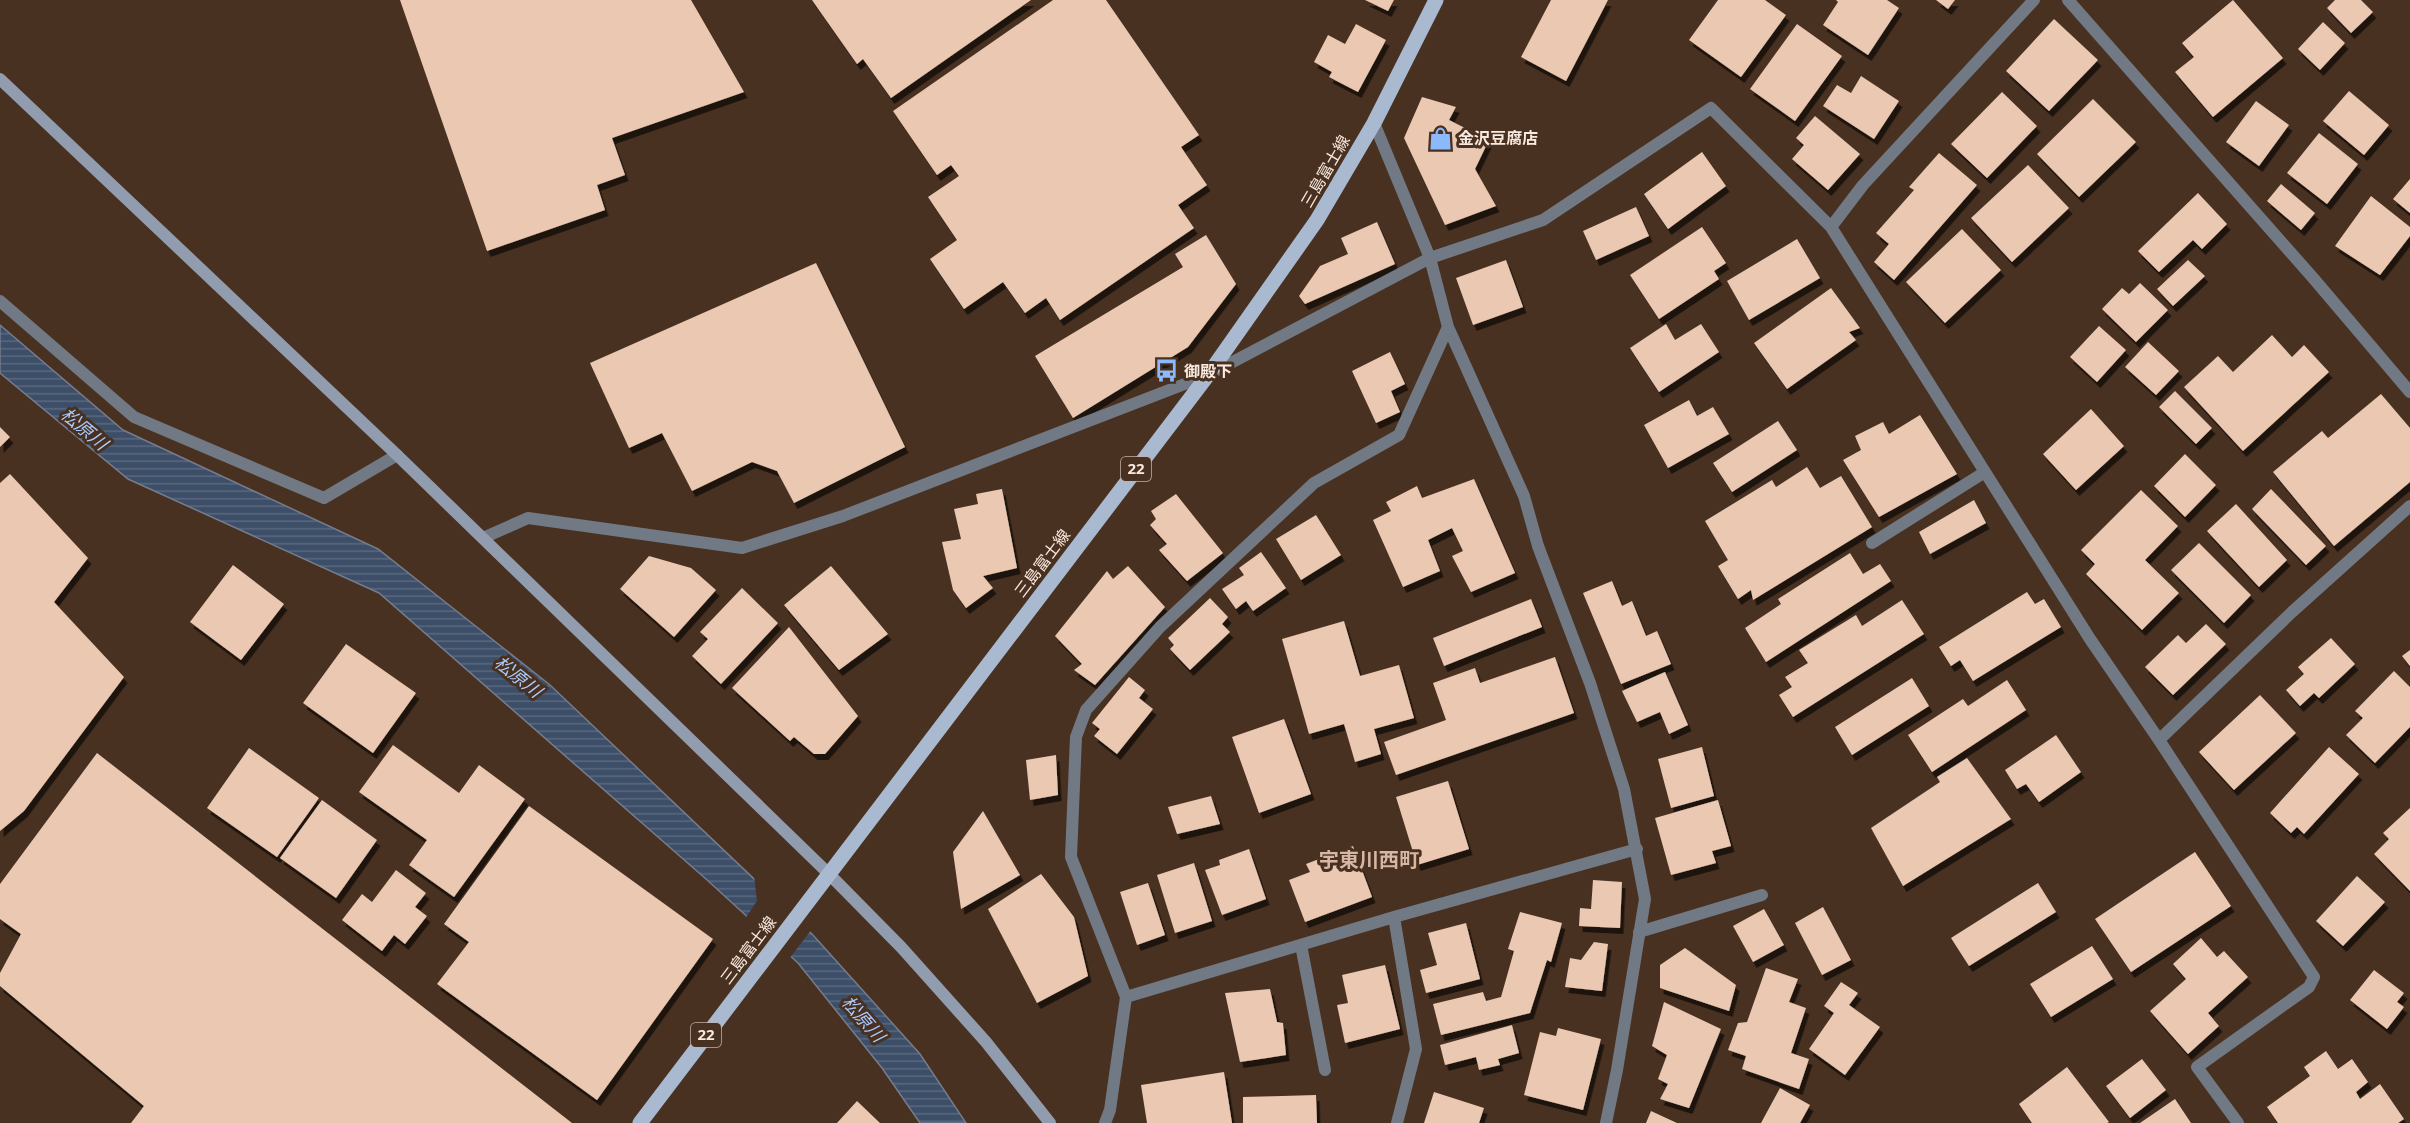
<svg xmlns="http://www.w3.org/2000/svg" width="2410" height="1123" viewBox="0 0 2410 1123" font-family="'Open Sans','Noto Sans JP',sans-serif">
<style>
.water{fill:url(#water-rules);stroke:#757c8c;stroke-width:1.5}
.pier{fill:#493121}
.building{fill:#eac8b2;filter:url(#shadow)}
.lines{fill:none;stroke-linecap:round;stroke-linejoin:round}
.street{stroke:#717984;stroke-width:12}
.secondary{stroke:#919daf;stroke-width:12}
.primary{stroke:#a9b9d0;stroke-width:15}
.labels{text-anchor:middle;stroke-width:6;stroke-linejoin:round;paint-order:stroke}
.shield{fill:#493121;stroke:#c4b2a6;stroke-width:1.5}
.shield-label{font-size:15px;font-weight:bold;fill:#f9e9df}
.poi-label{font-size:16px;font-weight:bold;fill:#f9e9df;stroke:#493121;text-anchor:start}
.street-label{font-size:16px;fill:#f9e9df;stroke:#493121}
.water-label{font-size:18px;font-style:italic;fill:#a9cbfd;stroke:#493121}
.quarter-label{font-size:20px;font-weight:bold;fill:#d6b7a4;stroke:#493121}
</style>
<defs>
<pattern id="water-rules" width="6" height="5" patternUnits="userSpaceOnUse" patternTransform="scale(1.5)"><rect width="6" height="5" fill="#3d4e68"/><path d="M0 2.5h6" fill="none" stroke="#5a687d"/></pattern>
<filter id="shadow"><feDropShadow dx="3.5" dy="6" stdDeviation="0" flood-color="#0009"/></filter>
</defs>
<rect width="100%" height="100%" fill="#493121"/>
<path class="water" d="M0,325L123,430L378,549L550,685L812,934L920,1054L966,1123H920L882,1068L798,963L706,879L379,593L128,479L0,373Z"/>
<path class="pier" d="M754,875L812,929L789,959L745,919L757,901Z"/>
<path class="building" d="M400,0H691L744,92L612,138L625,175L597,185L605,210L487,251Z
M812,0H1031L891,98L863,59L857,64Z
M1053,0H1106L1199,135L1181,147L1207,185L1178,205L1194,228L1060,320L1046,298L1025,313L1003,282L964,309L930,259L957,240L928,197L959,176L951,165L937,175L893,111Z
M1365,0H1394L1388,11Z
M1551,0H1608L1566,81L1521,57Z
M1718,0H1765L1786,15L1741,77L1689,40Z
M1836,0H1887L1899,8L1868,55L1823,25L1838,2Z
M1936,0H1955L1948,9Z
M2233,0L2283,58L2213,117L2175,72L2194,57L2182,43Z
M2335,0H2361L2373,12L2351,33L2327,8Z
M2054,19L2098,60L2049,111L2006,71Z
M2323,22L2345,43L2320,70L2298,49Z
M1356,24L1386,40L1358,92L1329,77L1332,72L1314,62L1328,35L1345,44Z
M1797,24L1842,56L1795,121L1750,89Z
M1861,76L1899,101L1874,139L1823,106L1837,85L1851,93Z
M2349,91L2389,125L2364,155L2323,121Z
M2002,92L2037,126L1987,178L1951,144Z
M1422,97L1456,107L1449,120L1489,140L1475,169L1496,206L1445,225L1404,138Z
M2093,99L2136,142L2079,197L2037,154Z
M2256,101L2289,125L2259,166L2226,142Z
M1815,116L1860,154L1828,190L1792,159L1804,145L1796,138Z
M2319,133L2358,164L2327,204L2287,173Z
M1702,152L1726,186L1668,229L1644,194Z
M1939,153L1977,185L1894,280L1874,262L1889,244L1876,233L1914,190L1909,187Z
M2028,165L2069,208L2012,262L1971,218Z
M2410,179V213L2393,199Z
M2281,184L2315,213L2301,230L2267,201Z
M2198,193L2227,224L2202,249L2193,240L2159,272L2138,251Z
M2371,196L2410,227V236L2380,275L2335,246Z
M1636,207L1649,236L1596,260L1583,231Z
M1377,222L1395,264L1305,304L1299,296L1320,266L1348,254L1341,238Z
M1702,227L1726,263L1714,271L1719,279L1659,319L1630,275Z
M1962,229L2001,270L1945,323L1906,282Z
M1206,235L1236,284L1188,347L1073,418L1035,356L1183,267L1175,254Z
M1797,239L1820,278L1749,320L1727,281Z
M1506,260L1523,307L1473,325L1456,278Z
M2188,260L2205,276L2173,306L2157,289Z
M816,263L905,447L794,503L777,471L752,462L692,491L662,433L629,448L590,363Z
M2140,283L2168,310L2136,342L2102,309L2122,288L2129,294Z
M1831,288L1860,328L1849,332L1856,340L1787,389L1754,343Z
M1666,324L1675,340L1701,324L1719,352L1659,392L1630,348Z
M2099,326L2126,350L2097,382L2070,357Z
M2272,335L2292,357L2304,345L2329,372L2243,451L2184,387L2218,356L2233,372Z
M2148,342L2179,371L2156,395L2125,367Z
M1390,352L1405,384L1391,391L1400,412L1376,423L1352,371Z
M2175,391L2212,428L2196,444L2159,407Z
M2381,394L2410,428V482L2334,546L2273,472L2322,431L2328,438Z
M1689,400L1697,416L1713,407L1729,434L1668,468L1644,425Z
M2091,409L2124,446L2076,490L2043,454Z
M1920,415L1957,474L1879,517L1843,460L1861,450L1855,436L1883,422L1889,434Z
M1778,421L1797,450L1732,492L1713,463Z
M0,427L10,437L0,447Z
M2185,454L2216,485L2185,517L2154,486Z
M1807,467L1820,488L1841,476L1872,527L1753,600L1751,590L1738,599L1718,566L1728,560L1705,521L1772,480L1776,487Z
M10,474L88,558L54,602L124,677L24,811L0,831V483Z
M1474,479L1515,573L1471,592L1452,556L1463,551L1452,528L1428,540L1440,571L1403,587L1373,520L1391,511L1386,502L1417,486L1422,498Z
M1002,489L1017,568L983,576L993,588L966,608L953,590L942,542L961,539L954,509L978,504L976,494Z
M2271,489L2326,546L2306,565L2252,509Z
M2141,490L2178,526L2145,560L2179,593L2142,630L2086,574L2095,564L2081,550Z
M1176,494L1223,553L1187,581L1159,550L1167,544L1150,525L1156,519L1151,511Z
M1974,500L1986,523L1930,554L1919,532Z
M2236,504L2287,560L2259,587L2207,531Z
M1316,515L1341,555L1301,580L1276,539Z
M2199,543L2251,595L2224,623L2171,570Z
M1261,552L1286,588L1253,611L1246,601L1236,609L1222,589L1244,575L1239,568Z
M1850,553L1863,574L1880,564L1891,581L1766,662L1745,628L1781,604L1778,599Z
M649,556L691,568L716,590L674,637L620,589Z
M233,565L284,604L241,660L190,622Z
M831,566L888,634L839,670L784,605Z
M1128,566L1165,607L1095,685L1074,670L1082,664L1055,636L1107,571L1113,579Z
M1612,581L1622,606L1632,601L1646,636L1657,631L1671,664L1621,684L1583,593Z
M742,588L778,623L721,684L692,656L708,639L700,632Z
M2027,592L2035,604L2044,599L2061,627L1973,681L1960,660L1951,666L1939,647Z
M1210,598L1228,617L1222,624L1230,632L1190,670L1170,649L1174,645L1168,638Z
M1531,599L1542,627L1444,666L1433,638Z
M1902,600L1924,634L1793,717L1779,695L1792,687L1785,677L1808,663L1799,650L1856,615L1862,626Z
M1344,621L1360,676L1399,665L1414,718L1374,729L1381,754L1355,762L1344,724L1309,734L1282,639Z
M2206,624L2226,644L2173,695L2145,667L2178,635L2186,643Z
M789,627L858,716L825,754H814L794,737L790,741L732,688Z
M2331,638L2355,664L2319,698L2314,693L2300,706L2286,690L2304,674L2298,667Z
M346,644L416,693L373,753L303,703Z
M2410,650V666L2402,656Z
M1555,657L1574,713L1396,775L1384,742L1446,720L1433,683L1475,668L1480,683Z
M2394,671L2410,687V727L2375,763L2346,735L2363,718L2355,711Z
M1665,672L1688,725L1669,734L1660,712L1637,722L1622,691Z
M1129,677L1145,690L1139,698L1153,709L1117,754L1094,736L1100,729L1092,723Z
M1912,678L1929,706L1852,755L1835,727Z
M2007,680L2026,710L1932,772L1908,735L1963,699L1968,706Z
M2260,695L2296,733L2234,790L2199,752Z
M1284,719L1311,794L1259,813L1232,737Z
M2056,735L2081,772L2039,802L2026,784L2017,789L2005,770Z
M393,745L459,793L479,765L525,799L454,897L409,865L427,840L359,792Z
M1702,747L1714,796L1671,808L1658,759Z
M2329,747L2359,774L2304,834L2297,827L2291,833L2270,813Z
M249,748L319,798L277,857L207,808Z
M97,753L572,1123H131L144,1106L0,986V973L21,934L0,919V884Z
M1056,755L1058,795L1030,800L1026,760Z
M1967,758L2011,819L1903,886L1871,828L1940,782L1937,777Z
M1448,781L1469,849L1417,865L1396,797Z
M1211,796L1220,824L1177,834L1168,807Z
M322,800L377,840L336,898L280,858Z
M1718,800L1731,846L1712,851L1716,863L1671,875L1655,818Z
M529,806L713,939L597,1100L437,984L469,942L444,924Z
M2410,808V891L2374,854L2389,839L2383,833Z
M983,811L1020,875L961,909L953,852Z
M1353,846L1372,897L1305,922L1289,880L1310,872L1306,864Z
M1249,849L1266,899L1222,915L1205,870L1220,865L1219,860Z
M2195,852L2231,906L2131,972L2095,919Z
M1194,863L1212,921L1175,933L1157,875Z
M396,870L426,893L415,907L427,916L405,944L394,935L382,951L342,920L362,894L372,902Z
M1041,874L1074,917L1088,976L1037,1003L988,909Z
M2357,876L2385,902L2343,946L2316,921Z
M1593,880L1622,882L1620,928L1579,926L1580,908L1591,909Z
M1148,883L1165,935L1137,945L1120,892Z
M2038,883L2056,912L1969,966L1951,938Z
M1823,907L1851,960L1822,975L1795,923Z
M1764,909L1784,945L1753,962L1733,926Z
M1520,912L1562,923L1551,962L1547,960L1530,1013L1441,1035L1433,1004L1483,992L1486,1001L1501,997L1514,951L1508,949Z
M1466,923L1480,979L1426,993L1420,970L1437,965L1428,933Z
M2201,938L2217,957L2224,951L2248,977L2208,1013L2219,1026L2188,1054L2150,1011L2186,979L2173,964Z
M1594,942L1608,944L1602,991L1565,987L1570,958L1581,960Z
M2092,946L2113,979L2051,1017L2030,984Z
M1685,948L1736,985L1729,1011L1660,988V965Z
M1385,965L1400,1029L1345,1043L1337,1005L1348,1003L1342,975Z
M1766,968L1798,979L1789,1002L1806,1008L1791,1053L1809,1059L1799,1089L1742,1069L1746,1056L1728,1050L1738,1023L1747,1022Z
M2374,970L2404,993L2397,1002L2404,1007L2387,1029L2350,1000Z
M1841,982L1858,993L1849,1005L1880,1027L1845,1075L1809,1049L1834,1013L1824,1006Z
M1270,989L1277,1022L1283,1023L1286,1055L1240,1062L1225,993Z
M1664,1002L1721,1029L1689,1108L1660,1099L1668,1084L1658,1079L1667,1055L1652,1046Z
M1512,1025L1519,1053L1498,1059L1500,1065L1479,1070L1476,1057L1445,1065L1440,1045Z
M1558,1028L1601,1039L1583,1110L1524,1095L1540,1032L1556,1036Z
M2326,1051L2338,1069L2352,1059L2368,1082L2356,1092L2360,1099L2380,1084L2404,1119L2398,1123H2278L2267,1107L2310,1076L2304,1067Z
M2142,1059L2166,1090L2130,1118L2106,1086Z
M2067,1067L2109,1122L2107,1123H2032L2019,1104Z
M1224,1072L1232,1123H1147L1141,1085Z
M1780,1088L1810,1105L1800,1123H1761Z
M1434,1092L1484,1108L1479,1123H1424Z
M1316,1095L1317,1123H1243V1097Z
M2175,1099L2191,1123H2140Z
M857,1101L880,1123H837Z
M1651,1111L1677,1123H1646Z"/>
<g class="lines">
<path class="street" d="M2068,0L2314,279L2410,392
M1374,123L1430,258L1448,327L1524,496L1538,546L1590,683L1624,789L1645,899L1617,1070L1606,1123
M1831,227L1863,185L2034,0
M0,301L134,417L324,498L397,455
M483,538L528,518L742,548L843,516L1208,375L1430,258L1543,220L1711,108L1831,227L2090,639L2159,740L2314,977L2309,987L2197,1067L2238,1123
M1872,543L1985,472
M2159,740L2292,612L2410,506
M1394,917L1416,1049L1397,1123
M1639,932L1762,895
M1301,945L1325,1070
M1126,997L1394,917L1637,849
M1105,1123L1110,1110L1126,997L1071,857L1076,737L1086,710L1160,627L1314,483L1399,435L1448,327"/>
<path class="secondary" d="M0,79L397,455L828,873L901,947L986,1042L1050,1123"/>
<path class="primary" d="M640,1123L1208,375L1317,220L1374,123L1436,0"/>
</g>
<defs>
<symbol id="shop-bare" viewBox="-9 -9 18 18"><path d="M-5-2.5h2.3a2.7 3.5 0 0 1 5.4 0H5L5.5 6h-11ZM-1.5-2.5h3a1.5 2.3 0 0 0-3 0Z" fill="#8cb9fc" stroke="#493121" stroke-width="2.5" paint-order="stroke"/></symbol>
<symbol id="bus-bare" viewBox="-9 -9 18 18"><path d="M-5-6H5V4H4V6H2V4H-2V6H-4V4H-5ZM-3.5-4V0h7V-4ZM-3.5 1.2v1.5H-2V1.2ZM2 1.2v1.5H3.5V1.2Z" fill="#8cb9fc" stroke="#493121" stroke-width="2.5" paint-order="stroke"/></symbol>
</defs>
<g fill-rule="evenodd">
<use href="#shop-bare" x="1424" y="122" width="33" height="33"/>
<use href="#bus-bare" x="1150" y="354" width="33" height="33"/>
</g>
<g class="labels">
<g class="shield">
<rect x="1121" y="457" width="30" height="24" rx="4.5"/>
<rect x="691" y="1023" width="30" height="24" rx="4.5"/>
</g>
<g class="shield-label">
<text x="1136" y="474">22</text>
<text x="706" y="1040">22</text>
</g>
<g class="poi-label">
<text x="1458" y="144">金沢豆腐店</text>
<text x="1184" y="377">御殿下</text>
</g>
<g class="street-label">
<text transform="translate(1325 171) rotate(-60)" y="6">三島富士線</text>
<text transform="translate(1042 563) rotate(-53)" y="6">三島富士線</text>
<text transform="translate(748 950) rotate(-53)" y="6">三島富士線</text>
</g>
<g class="water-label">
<text transform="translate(84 429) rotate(40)" y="6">松原川</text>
<text transform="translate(518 677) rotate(39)" y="6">松原川</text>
<text transform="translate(863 1019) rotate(49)" y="6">松原川</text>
</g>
<g class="quarter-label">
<text x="1369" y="867">宇東川西町</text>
</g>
</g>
</svg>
